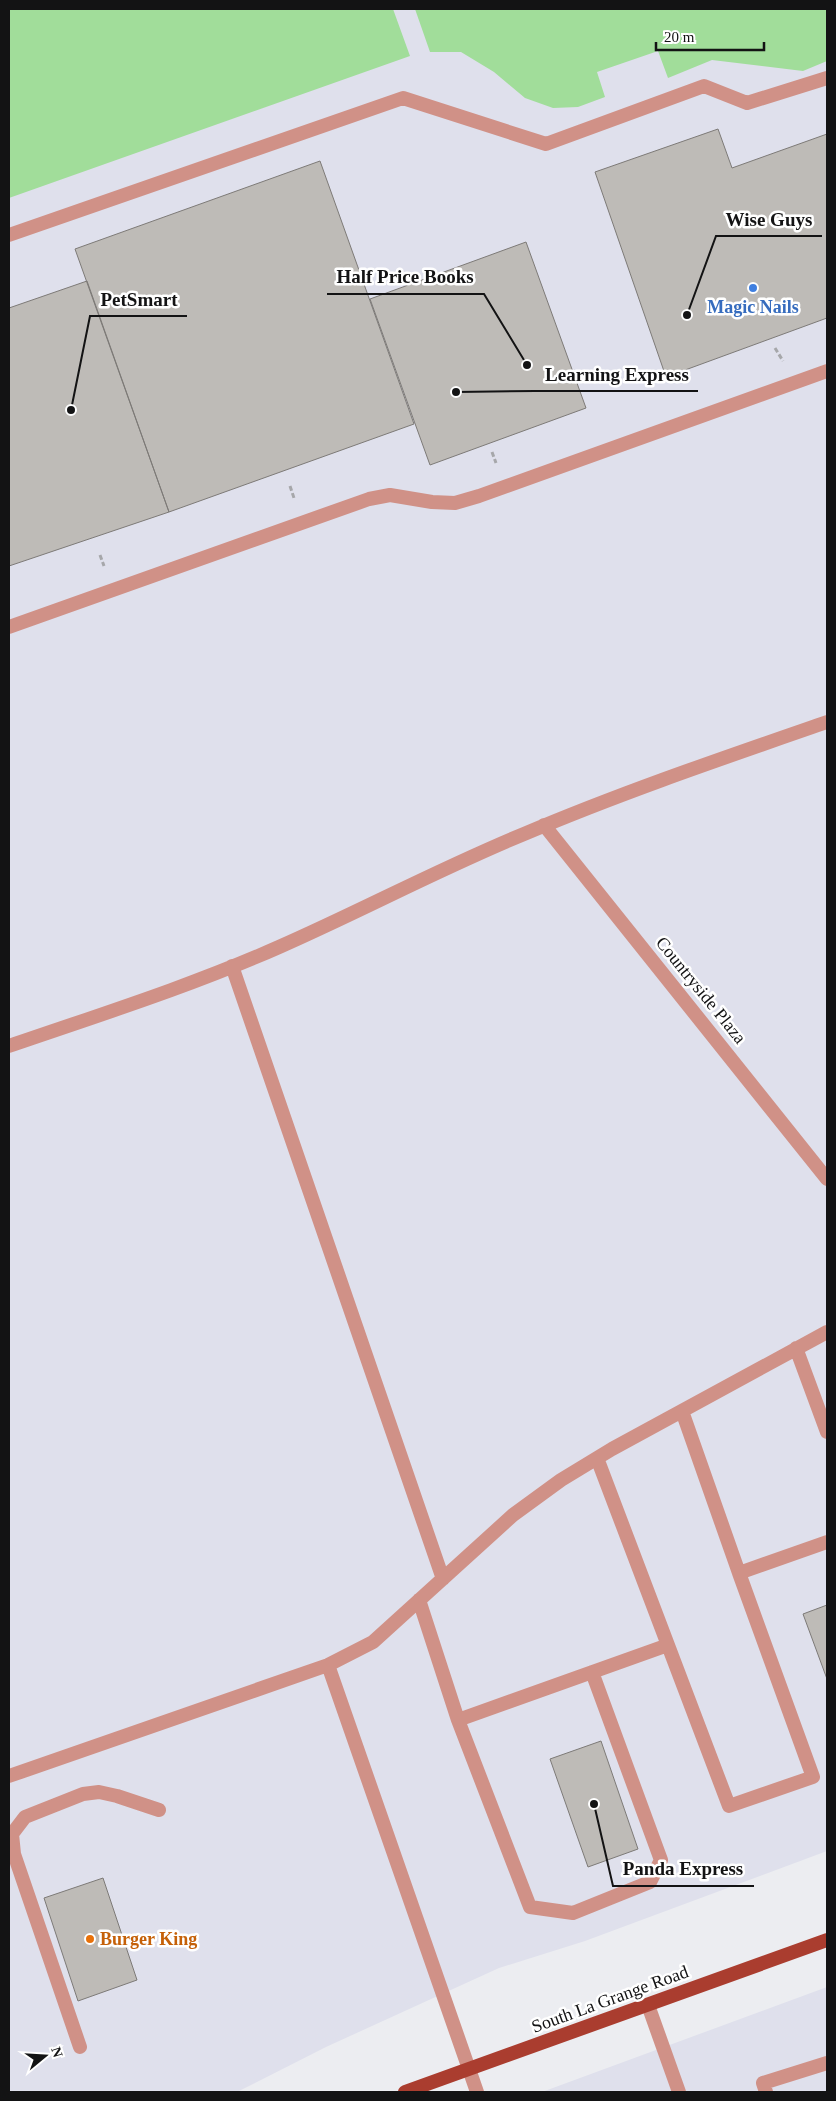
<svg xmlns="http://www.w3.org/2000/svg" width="836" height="2101" viewBox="0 0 836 2101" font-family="'Times New Roman',serif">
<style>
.built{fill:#dfe0ec}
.green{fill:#a1dd9a}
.building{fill:#bebbb7;stroke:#7d7a77}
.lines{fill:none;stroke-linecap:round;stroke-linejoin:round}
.path{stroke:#a6a7aa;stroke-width:3;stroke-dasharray:5 2.5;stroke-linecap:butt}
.service{stroke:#d09187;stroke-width:14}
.primary{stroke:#aa3d2f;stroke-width:14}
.shop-dot{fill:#3f7fe0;stroke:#fff;stroke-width:2}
.food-dot{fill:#e8710a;stroke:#fff;stroke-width:2}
.labels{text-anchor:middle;stroke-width:5;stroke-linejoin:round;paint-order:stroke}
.shop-label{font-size:18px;font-weight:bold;fill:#366cbe;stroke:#fff}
.street-label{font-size:18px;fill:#131314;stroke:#fff}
.food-label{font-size:18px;font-weight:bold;fill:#c56008;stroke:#fff;text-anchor:start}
.leader{fill:none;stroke:#131314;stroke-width:2}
.callout-dot{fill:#131314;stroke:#fff;stroke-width:2}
.callout-label{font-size:19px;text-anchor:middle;font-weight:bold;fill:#131314;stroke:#fff;stroke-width:5;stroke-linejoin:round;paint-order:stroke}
</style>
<rect width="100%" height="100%" fill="#ecedf1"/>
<path class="built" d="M9,9H827V1851L585,1941L499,1968L326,2047L237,2092H9Z
M827,1987V2092H542Z"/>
<path class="green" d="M9,9H393L410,56L9,198Z
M415,9H827V61L803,71L712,60L668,78L658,51L597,72L605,97L578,107L553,108L525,98L494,72L461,52H430Z"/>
<path class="building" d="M718,129L732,168L827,134V318L666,377L595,172Z
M320,161L414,424L169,512L75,249Z
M526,242L586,408L430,465L370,299Z
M87,281L169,512L9,566V308Z
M827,1605V1679L803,1614Z
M601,1741L638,1849L588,1867L550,1759Z
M103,1878L137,1980L78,2001L44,1898Z"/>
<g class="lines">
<path class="path" d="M775,348L783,361
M492,452L496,463
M290,486L294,498
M100,555L104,566"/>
<path class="service" d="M9,235L403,98L546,144L704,86L747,103L827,78
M9,627L369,499L390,495L432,502L455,503L479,496L827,371
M544,825L827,1179
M232,966L443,1579
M9,1046C99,1015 191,986 279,947C361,911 441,868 524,834C623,792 726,757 827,722
M796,1348L827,1432
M682,1411L739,1573
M597,1458L729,1806L813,1777L739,1573L827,1542
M419,1600L458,1720L668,1645
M328,1665L477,2092
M458,1720L530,1907L573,1913L650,1882L661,1860L592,1672
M9,1776L328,1665L373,1642L513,1515L561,1480L612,1449L827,1332
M648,2005L679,2092
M80,2047L14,1854L12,1834L25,1817L83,1794L99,1792L117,1796L159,1810
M766,2092L763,2083L827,2063"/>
<path class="primary" d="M405,2092L827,1940"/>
</g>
<circle class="shop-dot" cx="753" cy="288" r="5"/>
<circle class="food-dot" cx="90" cy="1939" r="5"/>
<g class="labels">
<g class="shop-label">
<text x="753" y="313">Magic Nails</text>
</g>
<g class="street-label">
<text transform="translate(701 990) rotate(51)" y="6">Countryside Plaza</text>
<text transform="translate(610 1999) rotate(-20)" y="6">South La Grange Road</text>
</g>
<g class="food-label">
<text x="100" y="1945">Burger King</text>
</g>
</g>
<path class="leader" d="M687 315L716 236H822M527 365L484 294H327M71 410L90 316H187M456 392L535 391H698M594 1804L613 1886H754"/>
<g class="callout-dot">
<circle cx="687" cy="315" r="5"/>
<circle cx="527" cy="365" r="5"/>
<circle cx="71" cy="410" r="5"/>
<circle cx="456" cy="392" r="5"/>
<circle cx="594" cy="1804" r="5"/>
</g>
<g class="callout-label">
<text x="769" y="226">Wise Guys</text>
<text x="405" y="283">Half Price Books</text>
<text x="139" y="306">PetSmart</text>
<text x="617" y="381">Learning Express</text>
<text x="683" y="1875">Panda Express</text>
</g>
<rect width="836" height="2101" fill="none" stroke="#131314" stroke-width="20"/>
<g transform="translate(45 2056) rotate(72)" stroke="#ffffff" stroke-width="4" paint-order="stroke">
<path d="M0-4L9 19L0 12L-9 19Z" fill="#131314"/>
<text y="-8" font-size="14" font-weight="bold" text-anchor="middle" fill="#131314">N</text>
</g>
<path d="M656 42v8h108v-8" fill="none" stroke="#131314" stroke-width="2.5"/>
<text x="664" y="42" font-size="15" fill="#131314" stroke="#ffffff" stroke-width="4" paint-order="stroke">20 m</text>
</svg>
